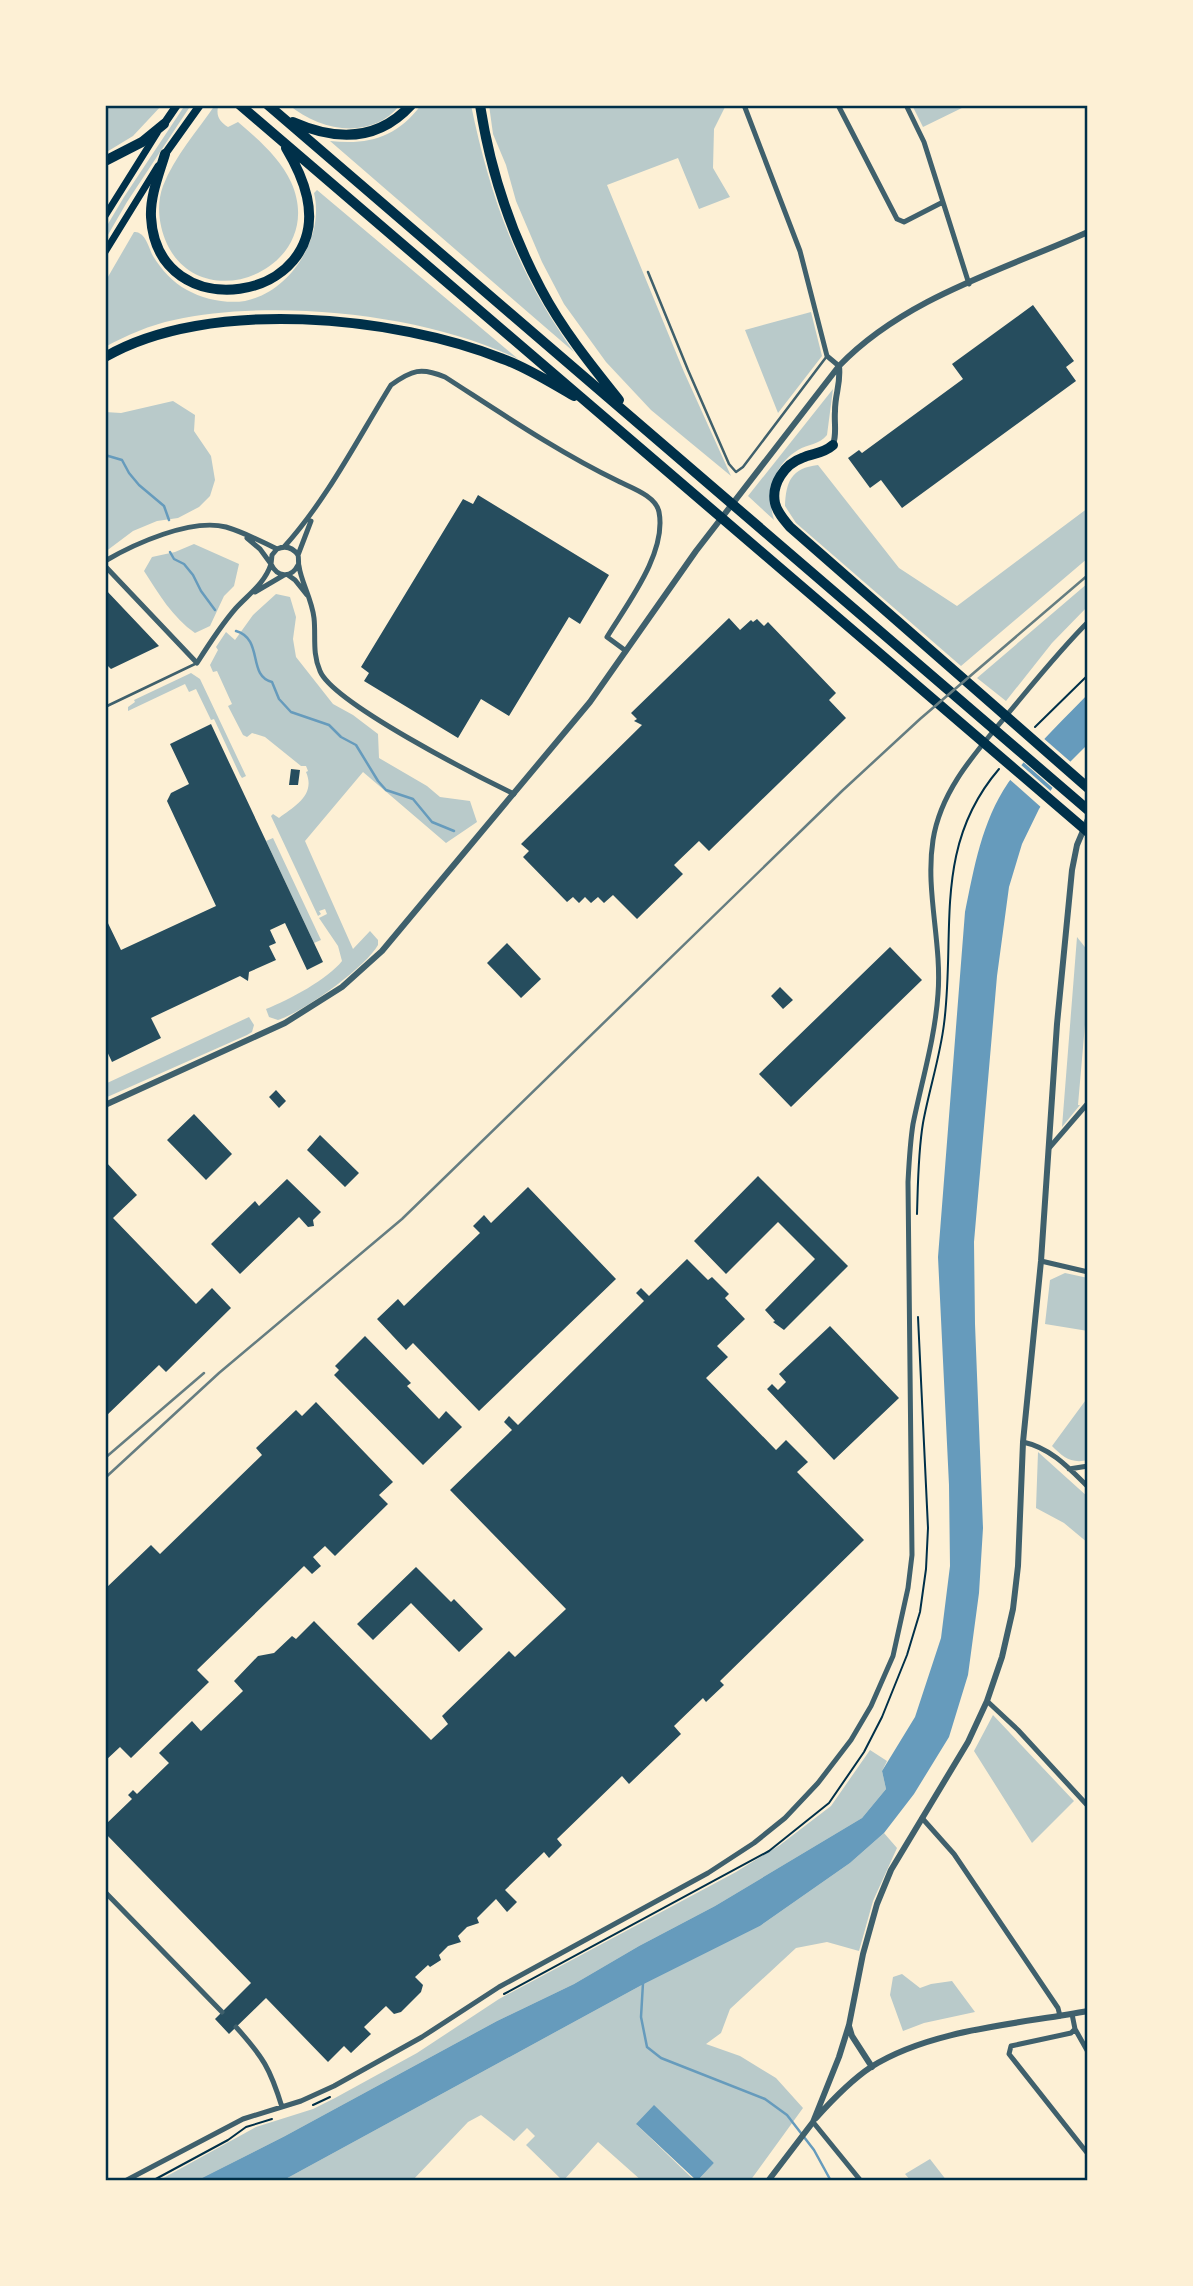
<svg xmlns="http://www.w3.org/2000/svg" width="1193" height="2286" viewBox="0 0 1193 2286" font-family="'Source Sans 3',sans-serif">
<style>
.green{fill:#b9caca}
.water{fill:#669bbc}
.pier{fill:#fdf0d5}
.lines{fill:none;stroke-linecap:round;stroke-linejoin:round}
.stream{stroke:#669bbc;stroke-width:2.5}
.building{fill:#264d5e}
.path{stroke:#003049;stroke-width:2}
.service{stroke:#3f606c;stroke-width:2.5}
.minor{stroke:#3f606c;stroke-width:5}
.tertiary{stroke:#3f606c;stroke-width:6}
.secondary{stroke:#003049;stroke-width:7}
.primary{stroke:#003049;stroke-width:8}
.motorway{stroke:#003049;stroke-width:10}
.rail{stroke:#657d81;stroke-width:2.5}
.neatline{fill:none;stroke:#003049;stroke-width:2.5}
</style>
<rect width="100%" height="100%" fill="#fdf0d5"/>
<path class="green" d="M105,105H162L133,136L105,153Z
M185,105H191L127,202L105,240V229L124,197Z
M215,105L218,107C216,116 220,122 228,127L238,122C258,139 280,158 291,182C329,266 204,321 167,244C159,226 156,205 163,186C174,157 198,130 215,105Z
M289,105H400C371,141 320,131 289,105Z
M421,105H471C490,197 518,275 574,352L330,141C369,145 396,138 421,105Z
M489,105H726L714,129L713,168L730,197L699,209L678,158L607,185L684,372L731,476L651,410L606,362L564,304L542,262L516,201L506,165L493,134Z
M912,105H968L923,127Z
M317,190L518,359C426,314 275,298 174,320C150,325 127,335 105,347V282L134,232C136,232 138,232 139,233C147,237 149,249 153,256C161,269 173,283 187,290C203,299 226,304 245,301C290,292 325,238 314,193Z
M811,312L822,356L778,413L745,330Z
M833,389L827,435C819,445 808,444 798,450C773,465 766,494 774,520L748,496Z
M173,401L195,415L194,431L211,456L215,480L210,496L199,507L178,518L157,521L133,531L105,552V412L121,413Z
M818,465L899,568L957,606L1088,508V558L961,666L796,523L785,506C786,482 791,468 818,465Z
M194,544L239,564L234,586L224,596L210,626L195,633C173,618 158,593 144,571L152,557L175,552Z
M1088,583V606L1052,643L1006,701L977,678Z
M276,594L290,597L296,617L293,639L296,657L333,704L353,715L378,734L379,758L427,786L440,797L470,801L477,822L446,843L363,772L305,841L353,949L370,931L378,940V945C365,968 303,1012 278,1020L269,1017L266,1009C289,1000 328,979 342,961L338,946L319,918L327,914L325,909L319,911L321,914L318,916L271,816L273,814L279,818C295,806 316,795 306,772L308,771L306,766H301L265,737L252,733L247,737L243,735L228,706L232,704L217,671L213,672L210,665L218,650L216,647L226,632L235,640L253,615Z
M191,673L200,679L246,776L242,778L240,775L214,719L211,720L196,689L189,692L185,684L128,711V707L135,702L134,700Z
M273,838L321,940L314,943L266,841Z
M1077,937L1088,951V990L1078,1105H1080L1062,1127Z
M249,1017L254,1025L252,1032L247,1035L105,1098V1084Z
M1065,1273L1088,1278V1331L1045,1324L1050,1280Z
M1088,1397V1460C1071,1464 1063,1457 1052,1446Z
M1038,1452L1088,1497V1543L1064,1523L1036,1508Z
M993,1715L1074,1801L1032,1843L974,1751Z
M870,1750L887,1761L882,1771L886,1789L862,1818L715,1906L639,1946L574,1984L497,2021L285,2136L196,2181H158L256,2127L313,2109L335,2098L417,2053L499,1999L736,1872L780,1845L831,1806Z
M884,1833L897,1848L873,1901L859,1951L827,1942L796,1948L730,2009L721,2033L706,2044L740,2056L776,2078L803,2108L750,2181H697L714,2163L636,2124L695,2181H642L598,2142L563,2181L526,2145L535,2136L527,2128L514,2141L481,2115L468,2122L412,2181H282L640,1986L760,1926L850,1863Z
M902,1974L920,1988L931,1984L952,1981L975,2012L924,2023L903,2031L890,1995L893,1977Z
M930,2159L947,2181H911L905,2174Z"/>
<path class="water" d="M1088,694V744L1067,765L1039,809L1022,844L1009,887L997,976L974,1242L975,1324L983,1528L979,1593L968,1675L949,1737L914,1794L884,1833L850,1863L760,1926L640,1986L282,2181H196L285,2136L497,2021L574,1984L639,1946L715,1906L862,1818L886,1789L882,1771L915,1717L941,1638L950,1566L949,1485L938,1257L965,912C974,868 982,821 1008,783C1030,751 1061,722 1088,694Z
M654,2105L714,2163L697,2181L636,2124Z"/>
<path class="pier" d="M1042,737L1073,764L1055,790L1022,761Z
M1020,764L1053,793L1043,809L1008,778Z"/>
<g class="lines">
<path class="stream" d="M105,455L122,460L129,473L139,485L164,506L169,520
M170,552L174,559L184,564L193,575L201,591L215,610
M236,631C264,639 247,676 272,682L279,699L291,712L329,725L341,737L356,745L378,781L386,790L413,799L432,822L454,831
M643,1983L641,2017L647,2047L661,2058L765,2099L787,2115L814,2150L831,2181"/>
</g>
<path class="building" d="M1033,305L1074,361L1066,367L1076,381L902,508L881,480L870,488L848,458L859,450L862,453L963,379L952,364Z
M478,495L609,575L580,624L569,617L509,716L481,699L458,738L364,681L369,673L361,667L463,499L473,504Z
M105,589L159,646L111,669L105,663Z
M729,618L740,630L751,620L753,622L757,619L764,626L768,622L836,693L829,700L846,718L709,851L699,841L674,865L683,874L637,919L613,895L604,903L598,897L591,903L585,897L579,903L573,897L567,902L523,857L529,851L521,844L642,725L634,721L637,719L631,713Z
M211,724L323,962L307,970L285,923L270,930L276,943L269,946L276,960L249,972L248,981L240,976L151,1018L161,1038L112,1062L105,1047V917L121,950L216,906L167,801L171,793L189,784L170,744Z
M291,769L300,770L298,785H289Z
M507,943L541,979L521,998L487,963Z
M890,947L922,980L791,1107L759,1074Z
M780,987L793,1000L783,1009L771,996Z
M276,1090L286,1101L279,1108L269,1097Z
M194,1114L232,1154L206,1180L167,1140Z
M320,1135L359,1173L345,1187L307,1150Z
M105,1161L137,1195L113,1218L196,1304L212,1288L231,1308L166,1372L159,1365L105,1417Z
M758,1176L848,1266L784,1330L773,1322L775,1321L765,1310L815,1259L778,1222L726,1274L694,1241Z
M287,1179L321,1212L313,1220L314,1226L308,1227L299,1217L240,1274L211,1244L255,1201L259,1206Z
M528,1187L616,1279L479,1411L413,1343L406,1350L377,1319L398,1299L404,1306L480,1233L473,1226L484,1215L491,1223Z
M687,1259L708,1280L712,1277L729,1294L725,1298L745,1319L717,1346L728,1357L706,1378L776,1450L786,1440L808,1462L797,1472L864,1540L720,1681L724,1685L706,1702L703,1698L674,1726L681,1734L629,1784L622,1776L557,1839L562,1845L549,1858L544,1852L505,1890L517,1902L507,1912L496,1899L477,1918L479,1923L467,1927L458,1936L461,1942L448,1946L439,1955L441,1960L430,1967L428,1965L415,1977L423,1985L421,1992L401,2012L394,2014L386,2006L364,2027L371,2034L351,2053L344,2046L328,2062L266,1998L229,2034L215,2019L251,1983L105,1833V1825L132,1799L128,1795L133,1790L137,1794L169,1763L159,1753L192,1721L201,1731L243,1691L234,1681L258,1656L274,1653L292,1636L296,1639L314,1621L431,1740L448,1724L442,1716L509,1651L515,1657L566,1609L450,1490L512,1430L504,1422L509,1416L518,1425L644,1301L636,1293L641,1288L649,1296Z
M830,1326L899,1398L834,1460L767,1389L772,1384L778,1390L786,1382L779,1374Z
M365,1336L411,1383L407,1386L439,1419L446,1411L462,1427L423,1465L334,1375L339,1370L335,1366Z
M316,1402L393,1482L379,1495L388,1504L335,1556L325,1546L313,1557L321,1566L312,1574L304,1566L197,1670L209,1682L131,1758L120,1747L105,1761V1589L151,1545L160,1554L262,1455L256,1448L296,1410L302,1416Z
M416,1567L451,1602L454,1599L483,1629L459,1652L411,1603L373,1640L357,1624Z"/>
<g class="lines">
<path class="path" d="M1035,727L1088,675
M917,1214C918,1183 918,1153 923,1123C929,1090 940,1057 944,1024C956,932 932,847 999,769
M504,1994L769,1851L829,1803L864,1752L882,1717L907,1655L920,1612L926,1569L928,1528L918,1317
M313,2105L330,2097
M152,2181L228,2140L246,2127L272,2119"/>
<path class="service" d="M648,272L688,370L729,464L736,472L743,467L827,356
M105,707L197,663"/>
<path class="minor" d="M744,105L800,251L827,356L839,366
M838,105L897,219L904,222L943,202
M906,105L924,142L969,284
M284,547C328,498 357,440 391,385C412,370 421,367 445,377C501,413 558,452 618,481C632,488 656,496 659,512C667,553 627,604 607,637L626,651
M277,549L272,555L271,564C277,577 291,579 298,565
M298,555L311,521
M105,561C134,544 191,518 226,527C243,532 261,541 277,549C286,545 293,548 298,555C299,559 298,563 299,566C301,582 312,599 314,618C316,636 312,653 320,671C333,703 477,776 514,794
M105,566L197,663C209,644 222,624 236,608C249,594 265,583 271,564L260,549L247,538
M288,575L295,580L307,595
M255,592L284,575
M1050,1147L1088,1103
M1041,1261L1088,1272
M1023,1442C1051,1448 1069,1468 1088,1487
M1069,1469L1088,1466
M987,1701L1018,1730L1088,1806
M922,1818L954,1854L1058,2008L1060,2016
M105,1892L222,2012
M1072,2014L1075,2029L1088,2052
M236,2027C263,2057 270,2068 282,2107
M1075,2029L1071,2033L1011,2046L1009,2054L1088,2154
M813,2122L861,2181
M125,2181L243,2119L301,2101L334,2086L422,2037L499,1987L708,1873L754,1843L785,1818L818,1783L851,1740L871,1706L893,1656L908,1588L912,1555L908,1182C909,1163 910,1143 913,1124C922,1080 935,1038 938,994C942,942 925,891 933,840C941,788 979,749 1011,710C1036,680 1060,650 1088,622"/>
<path class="tertiary" d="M833,445C837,433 834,424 835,411C835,393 841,385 839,366
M105,1105L285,1023L342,987L382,951L590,702L696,551L839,366C904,298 1003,270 1088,232
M849,2026L852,2036L872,2067
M816,2118C833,2099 850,2081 871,2067C931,2029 1019,2024 1088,2011
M768,2181L813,2122L839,2057L849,2025L863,1954L877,1904L891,1870L968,1742L987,1701L1002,1657L1013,1609L1018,1566L1023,1442L1041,1261L1057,1024L1072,870L1077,845L1088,819"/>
<path class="secondary" d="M105,216L157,133
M105,252L158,166"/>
<path class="primary" d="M164,124L177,105
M165,154L200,105"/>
<path class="motorway" d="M240,105L1088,832
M268,105L1088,810
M480,105C490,169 510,231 541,289C562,329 591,365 619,400
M293,122C336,141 378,141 411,105
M165,154C159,174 150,196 151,217C157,329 330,303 307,197C303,179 295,163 286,148
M105,161L142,142L164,124
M105,357C208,297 396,316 503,359C528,368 551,383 574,396
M833,445C823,454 813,453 802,458C785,464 771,484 775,503C777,512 784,520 790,527L1088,788"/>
<path class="rail" d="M105,1458L204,1373
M105,1478L219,1373L402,1219L842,791L920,719L1088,575"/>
</g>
<rect width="1193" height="2286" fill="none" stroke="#fdf0d5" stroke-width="214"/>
<rect x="107" y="107" width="979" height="2072" class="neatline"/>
</svg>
